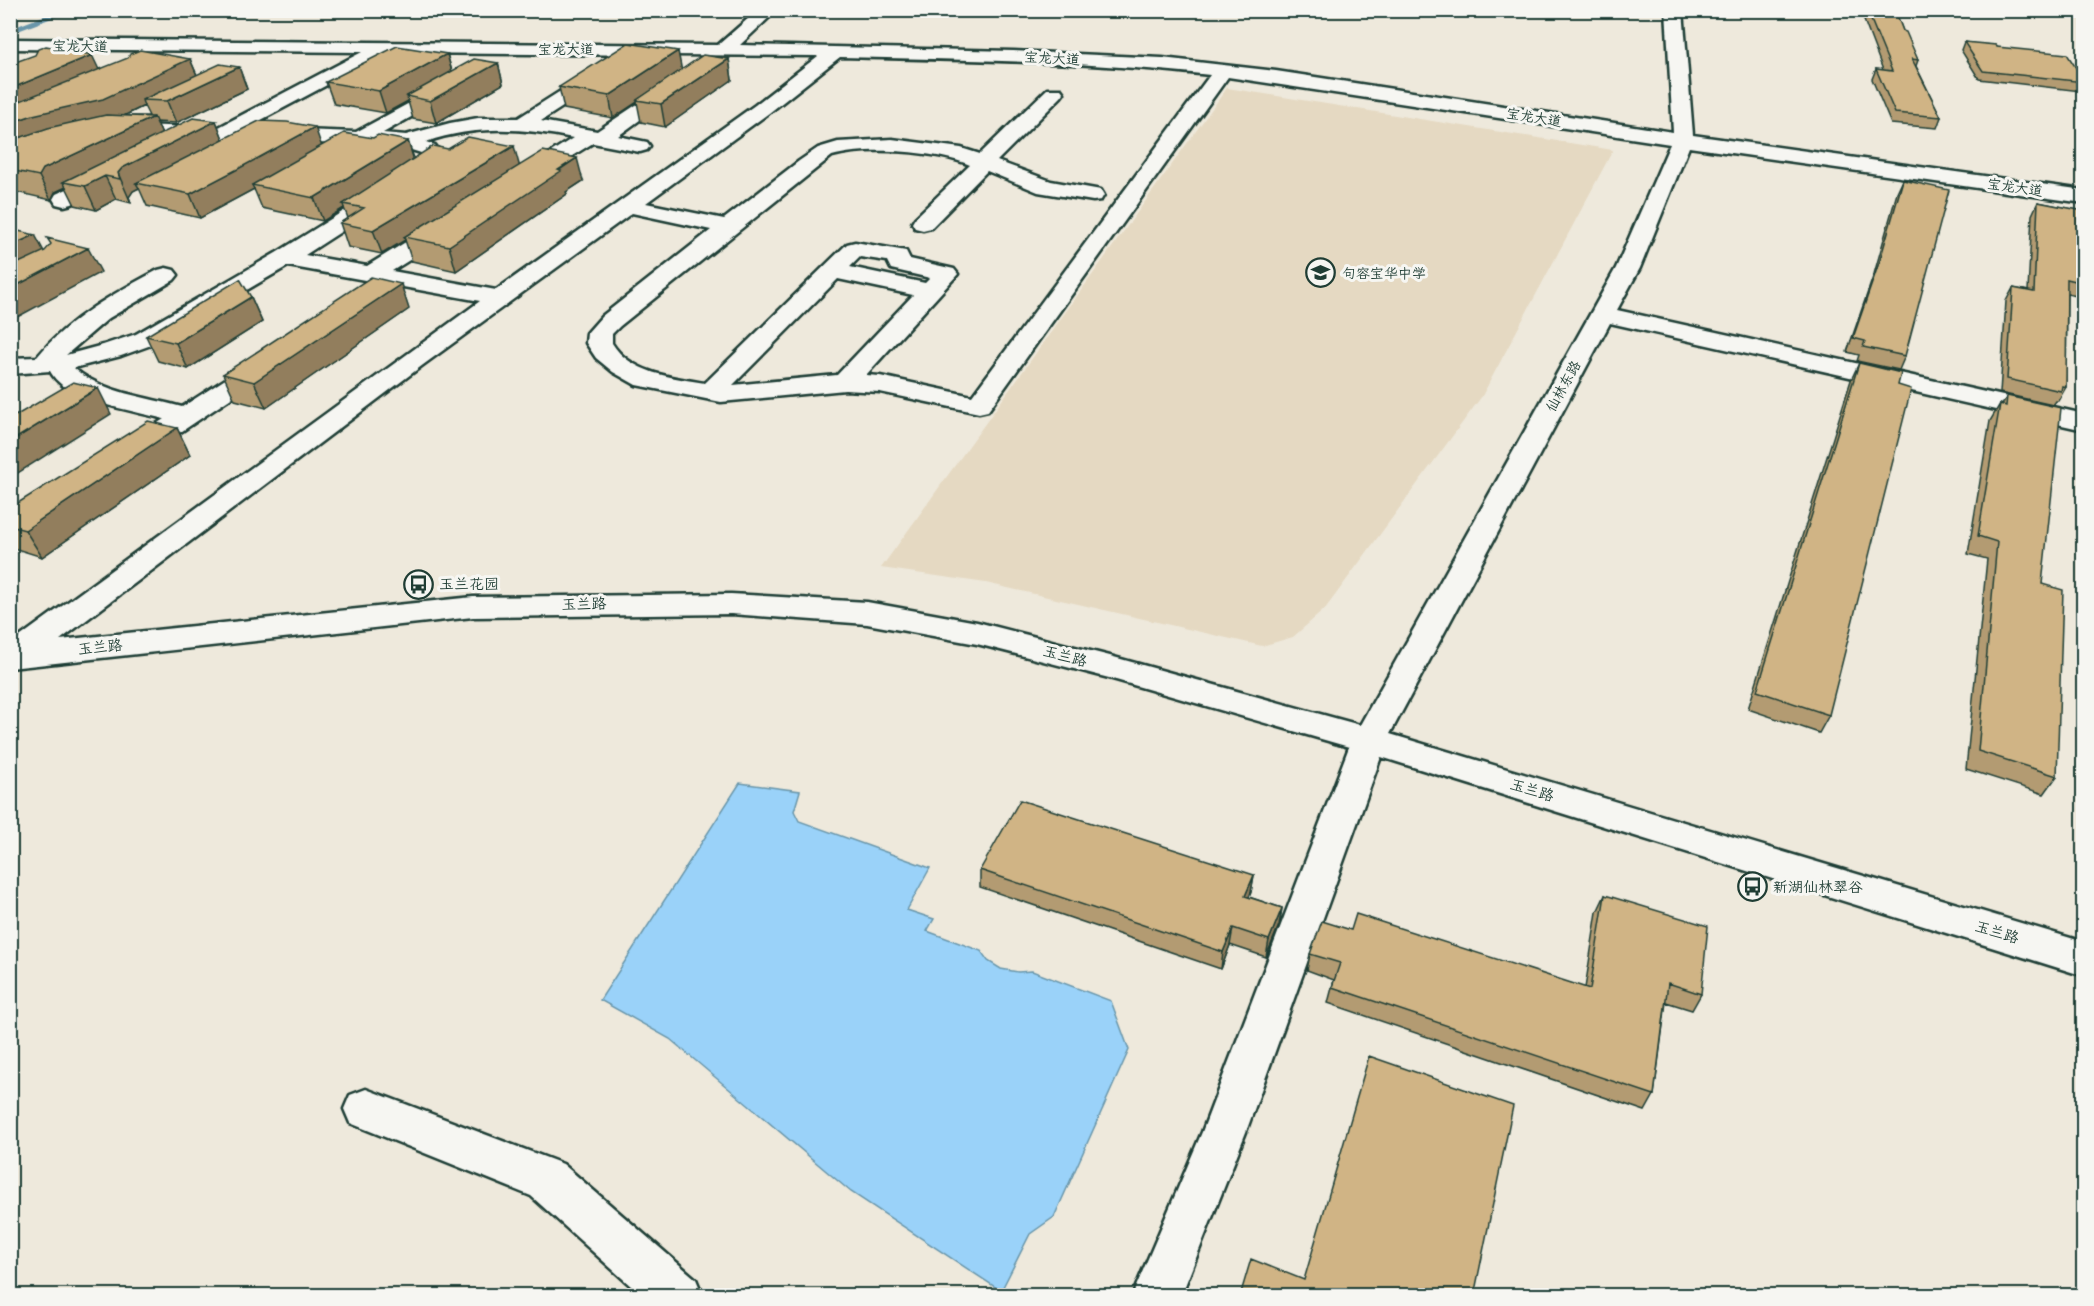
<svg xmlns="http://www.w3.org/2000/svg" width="2094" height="1306" viewBox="0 0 2094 1306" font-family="'Playpen Sans','LXGW WenKai TC',sans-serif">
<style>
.built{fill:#e5d9c2}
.water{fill:#9ad2f9;stroke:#6996aa;stroke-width:1.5}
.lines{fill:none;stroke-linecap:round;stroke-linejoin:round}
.stream{stroke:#6996aa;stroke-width:5}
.minor-casing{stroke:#1f3d34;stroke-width:5}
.minor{fill:#f6f6f2;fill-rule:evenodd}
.wall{fill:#b39b72;stroke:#1f3d34;stroke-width:1.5;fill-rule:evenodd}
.shaded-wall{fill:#927e5d;stroke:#1f3d34;stroke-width:1.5}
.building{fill:#d0b485;stroke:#1f3d34;stroke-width:1.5}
.labels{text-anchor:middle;stroke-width:6;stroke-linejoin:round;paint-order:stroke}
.far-street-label{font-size:14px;fill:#1f3d34;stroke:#f6f6f2}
.far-poi-label{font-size:14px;fill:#1f3d34;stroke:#f6f6f2;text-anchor:start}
.poi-label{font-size:15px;fill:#1f3d34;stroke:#f6f6f2;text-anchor:start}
.street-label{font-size:15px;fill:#1f3d34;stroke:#f6f6f2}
</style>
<rect width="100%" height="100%" fill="#eee9dc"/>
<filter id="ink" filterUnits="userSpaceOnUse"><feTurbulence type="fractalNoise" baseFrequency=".0167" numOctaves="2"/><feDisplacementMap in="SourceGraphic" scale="12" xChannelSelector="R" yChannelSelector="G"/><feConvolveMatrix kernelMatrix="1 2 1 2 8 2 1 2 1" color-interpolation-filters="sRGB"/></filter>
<g filter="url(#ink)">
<path class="built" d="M1227,88L1613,150L1482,396L1325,609L1293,637L1262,646L986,583L881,568Z"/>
<path class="water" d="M740,783L800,791L794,811L799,821L930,868L907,910L934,919L927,931L981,951L988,961L1001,969L1018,972L1032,971L1111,1001L1129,1050L1054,1217L1030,1234L1001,1291L851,1192L670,1039L600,1000Z"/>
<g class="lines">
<path class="stream" d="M19,28L66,10"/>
<defs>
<path id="minor" d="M758,10H777L740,45L1013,51L1162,58L1276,71L1673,132L1666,10H1683L1693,135L2084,190V203L1689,147L1640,268L1617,310L2084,414V430L1610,323L1390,734L2084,942V976L1381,757L1246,1132L1181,1296H1132L1202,1132L1349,747L1109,678L977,644L867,624L731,614L473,617L10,668V644L480,301L288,266L154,344L121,356L74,368C102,393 147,397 182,407L258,358L267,355L276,358L280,363L276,368L142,458L132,460L122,458L118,452L122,446L164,419C133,410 66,402 50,371L10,374V358L37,357C70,317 113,294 158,270L166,268L174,270L178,275L174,280L109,318L66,355L103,345L136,334L276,253L421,163L424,158L421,153L399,146L117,136L110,134L107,130L110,126L117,124L217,128L362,52L10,49V39L718,45ZM387,53L818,56L755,105L496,290L392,271L454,232L457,227L454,222L446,220L438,222L367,266L305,255L435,171L445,158L435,145L426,142C476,125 522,128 573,138L518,173L514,177L518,181L525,183L532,181L593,143L640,152L647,150L650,146L647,142L618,136L685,87L683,83H669L597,131L541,121L606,79L608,75L606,71H592L518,118H478L450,123L406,135L383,133L457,91L459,87L457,83L450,81L356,132L246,128ZM840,57C964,60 1088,61 1210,75L972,396L880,376L866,375L958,274L954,269L910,259L906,251L855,242L847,244L705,383C673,378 630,373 612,343V334L620,326L832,156C867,146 936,151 970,165L915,218L912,223L915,228L923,230L931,228L987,171L1038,192L1093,201L1101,200L1104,195L1101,190L1051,181L997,161L1061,97L1064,93L1061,89H1047L980,154L961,148L892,139L838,142L818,148L799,161L724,219L646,203L769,113ZM1228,77L1670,144L1616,268L1360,725L1110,656L977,622L867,602L731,594L473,597L60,640L423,365L632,213L711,230L602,316L587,333L586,343L596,358L613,372L636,385L721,402L845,390L880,392L979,413L988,411ZM860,257L887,261L891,269L930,278L925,283L850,267ZM838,279L913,295L837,375L733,385Z
M111,169L118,171L122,175L118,179L72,204L64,206L56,204L53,199L56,194Z
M366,1089L563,1164L696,1279L703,1296H642L531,1196L350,1123L344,1109L350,1095Z"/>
</defs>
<use href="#minor" class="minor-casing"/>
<use href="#minor" class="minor"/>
</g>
<path class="wall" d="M1864,10H1895L1903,31L1918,60L1916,66L1941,117L1937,128L1891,124L1872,79L1876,69L1883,70L1862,15Z
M1964,42L1997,47L2084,80V86L2081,91L1979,79L1961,50Z
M447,54L452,71L498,63L503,84L436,123L413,119L408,101L386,113L334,104L326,82Z
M190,59L197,75L239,67L247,89L176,123L157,122L161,133L216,121L223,139L322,145L373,138L408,141L414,158L519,166L583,181L566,192L567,194L456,271L412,261L405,240L382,254L348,247L340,223L348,218L344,208L323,221L262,208L254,189L200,218L147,206L139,188L133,191L129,197L131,203L116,199L96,210L75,205L66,187L55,192L51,200L16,192L10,195V64L99,69ZM144,106L149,116H124Z
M729,59L732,80L665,127L641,122L637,102L613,118L564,109L559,87L681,70Z
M1903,180L1905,356L1899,370L1857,361L1859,355L1847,352L1874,274L1897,193Z
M2038,202L2084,211V292L2081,297L2067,294L2066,387L2058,401H2056L2053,405L2000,393L2006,301L2013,288L2028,291L2032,215Z
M251,297L262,322L188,369L158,361L146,336Z
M409,309L266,408L235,400L223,374Z
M1859,363L1829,715L1819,733L1748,709L1851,380Z
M2007,396L2042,584L2057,776L2044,794L1966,769L1987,559L1968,554L1990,421L2000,404L2002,405Z
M177,428L190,455L42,557L10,547V508Z
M980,870L1254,875L1251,892L1249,897L1282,908L1279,925L1266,957L1230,945L1221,969L980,887Z
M1605,895L1701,994L1692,1010L1666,1002L1654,1095L1645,1111L1328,1003L1334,980L1307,970L1310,954L1351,930L1585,988L1597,912Z"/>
<path class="shaded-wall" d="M678,51L682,72L637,100V102L613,118L609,96Z
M447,54L453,76L407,96L408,101L386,113L379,91Z
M92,55L102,76L10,115V89Z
M190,59L199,80L142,100L144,106L113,121L10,150V123Z
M729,59L732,80L665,127L661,104Z
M498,63L503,84L436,123L430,101Z
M239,67L247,89L176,123L167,101Z
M154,117L164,139L63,182L66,187L55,192L51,200L39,176L43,169Z
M216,121L225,144L136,183L139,188L133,191L129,197L131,203L118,173L122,168Z
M315,127L323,150L252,185L254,189L200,218L190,194Z
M408,141L415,164L343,204L344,208L323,221L314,198Z
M514,146L520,168L404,237L405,240L382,254L373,230Z
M577,158L583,181L566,192L567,194L456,271L449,246Z
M105,176L116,199L96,210L85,186Z
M10,181L16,192L10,195Z
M15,224L23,240L35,235L48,259L10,276V226Z
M88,248L101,272L10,321V289Z
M401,284L409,309L266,408L254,382Z
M251,297L262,322L188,369L176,343Z
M98,388L111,414L10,478V442Z
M177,428L190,455L42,557L25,530Z
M1254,875L1251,892L1243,913L1245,896Z
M1282,908L1279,925L1266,957L1269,940Z
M1233,928L1230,945L1221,969L1223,952Z"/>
<path class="building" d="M1867,10H1895L1903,31L1906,32L1918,60L1912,59L1941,117L1895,113L1876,69L1892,71Z
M1964,42L1996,45L1997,47L2067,54L2084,80V82L1983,71Z
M628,43L678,51L609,96L559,87Z
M46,46L92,55L10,89V64L35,55L38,49Z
M397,46L447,54L379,91L326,82Z
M140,50L190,59L103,99L33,115L10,123V105L128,58L130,54Z
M703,55L729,59L661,104L637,100Z
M474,59L498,63L430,101L407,96Z
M220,64L239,67L167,101L142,100Z
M106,115L154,117L43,169L39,176L10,170V141L48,128Z
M193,118L216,121L122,168L118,173L120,179L105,176L85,186L63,182Z
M259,121L287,122L315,127L236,170L190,194L136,183Z
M344,133L373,138L378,135L408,141L314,198L252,185Z
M468,137L514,146L373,230L340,223L364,208L343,204L433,146L448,149Z
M543,151L577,158L558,170L561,171L449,246L404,237Z
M1903,180L1949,190L1905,356L1863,347L1865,341L1853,338L1880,260Z
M2038,202L2084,211V283L2067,279L2066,387L2062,386L2061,391L2007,379L2013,288L2034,292Z
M10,229L35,235L10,246Z
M47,238L88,248L10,289V267L45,251L51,244Z
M371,277L401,284L254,382L223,374Z
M240,279L251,297L176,343L146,336Z
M1859,363L1901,373L1898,385L1911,389L1829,715L1757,691Z
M73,382L98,388L10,442V419Z
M2007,396L2061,408L2042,584L2063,590L2057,776L1978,751L1997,542L1978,536L2000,404L2006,406Z
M148,421L177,428L25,530L10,526V508Z
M1020,800L1254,875L1245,896L1282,908L1269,940L1233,928L1223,952L980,870Z
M1605,895L1708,926L1701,994L1668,983L1654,1095L1332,987L1340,963L1310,954L1322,921L1351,930L1356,914L1590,989Z
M1369,1056L1513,1106L1474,1296H1240L1251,1259L1304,1280Z"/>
</g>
<defs>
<symbol id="school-ring" viewBox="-11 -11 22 22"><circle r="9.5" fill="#f6f6f2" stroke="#1f3d34" stroke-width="1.5"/><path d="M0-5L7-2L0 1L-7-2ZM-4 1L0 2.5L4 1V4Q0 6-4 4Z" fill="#1f3d34"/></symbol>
<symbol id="bus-ring" viewBox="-11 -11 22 22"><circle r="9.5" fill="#f6f6f2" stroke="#1f3d34" stroke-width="1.5"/><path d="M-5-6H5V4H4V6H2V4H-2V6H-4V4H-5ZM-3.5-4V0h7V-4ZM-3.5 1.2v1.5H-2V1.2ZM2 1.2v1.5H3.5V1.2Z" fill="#1f3d34"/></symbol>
</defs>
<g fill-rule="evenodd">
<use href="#school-ring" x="1304" y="256" width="33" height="33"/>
<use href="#bus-ring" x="402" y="568" width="33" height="33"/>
<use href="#bus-ring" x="1736" y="870" width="33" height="33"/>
</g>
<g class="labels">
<g class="far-street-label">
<text transform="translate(80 46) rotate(1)" y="5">宝龙大道</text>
<text x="566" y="54">宝龙大道</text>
<text transform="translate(1052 58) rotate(3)" y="5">宝龙大道</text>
<text transform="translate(1534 117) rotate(9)" y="5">宝龙大道</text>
<text transform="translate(2015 187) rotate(8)" y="5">宝龙大道</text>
<text transform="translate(1563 386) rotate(-61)" y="5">仙林东路</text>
</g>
<g class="far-poi-label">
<text x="1342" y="278">句容宝华中学</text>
</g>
<g class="poi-label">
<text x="439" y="589">玉兰花园</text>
<text x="1773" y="892">新湖仙林翠谷</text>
</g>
<g class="street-label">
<text transform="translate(584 604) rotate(-1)" y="5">玉兰路</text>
<text transform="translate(100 647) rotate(-6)" y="5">玉兰路</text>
<text transform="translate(1065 656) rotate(15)" y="5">玉兰路</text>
<text transform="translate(1532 790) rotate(17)" y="5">玉兰路</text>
<text transform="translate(1997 932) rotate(17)" y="5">玉兰路</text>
</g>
</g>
<rect width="2094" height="1306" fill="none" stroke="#f6f6f2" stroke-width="36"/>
<rect x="18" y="18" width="2058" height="1270" fill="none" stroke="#1f3d34" stroke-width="2" filter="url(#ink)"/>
</svg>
